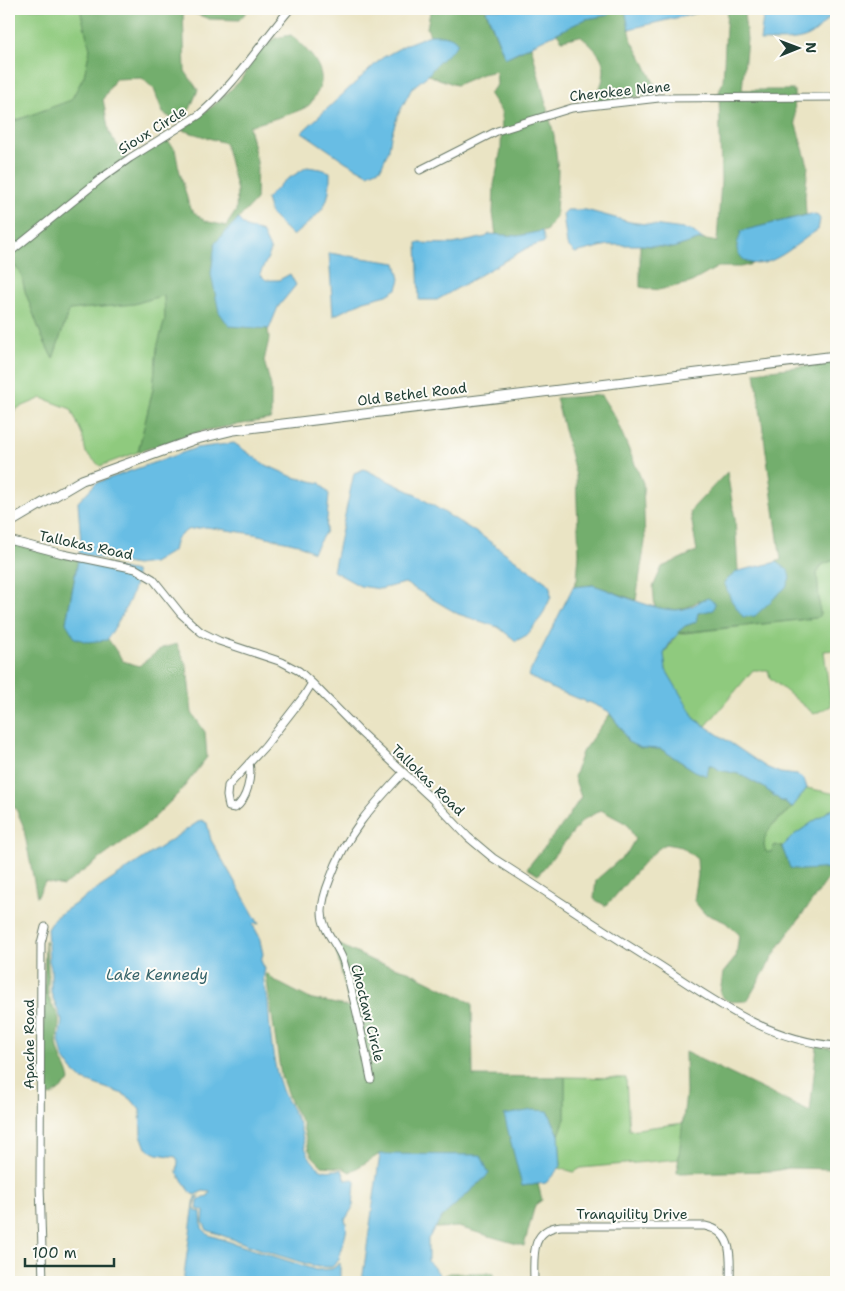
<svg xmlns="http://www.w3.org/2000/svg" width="845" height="1291" viewBox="0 0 845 1291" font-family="'Shantell Sans',sans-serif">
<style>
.green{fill:#8fca7e;stroke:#578459}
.forest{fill:#73ae6d;stroke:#497650}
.water{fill:#67bde4;stroke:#437d8c}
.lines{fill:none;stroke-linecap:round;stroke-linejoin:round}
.minor-casing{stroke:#676;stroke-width:9}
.tertiary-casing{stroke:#676;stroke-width:11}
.minor{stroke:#fff;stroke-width:7}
.tertiary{stroke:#fff;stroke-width:9}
.labels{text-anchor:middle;stroke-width:4;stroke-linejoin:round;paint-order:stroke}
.street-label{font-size:14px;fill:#1f3d34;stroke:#fdfcf7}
.water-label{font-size:15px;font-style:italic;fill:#356369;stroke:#fdfcf7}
</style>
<rect width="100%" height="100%" fill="#fdfcf7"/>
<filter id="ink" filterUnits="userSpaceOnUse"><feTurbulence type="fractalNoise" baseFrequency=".02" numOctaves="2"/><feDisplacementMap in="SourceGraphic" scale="10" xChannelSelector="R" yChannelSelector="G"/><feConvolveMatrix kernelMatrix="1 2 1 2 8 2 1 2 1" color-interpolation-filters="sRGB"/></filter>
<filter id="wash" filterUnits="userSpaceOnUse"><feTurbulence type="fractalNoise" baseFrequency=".0096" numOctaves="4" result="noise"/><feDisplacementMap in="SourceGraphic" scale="20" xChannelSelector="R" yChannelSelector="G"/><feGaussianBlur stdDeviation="1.12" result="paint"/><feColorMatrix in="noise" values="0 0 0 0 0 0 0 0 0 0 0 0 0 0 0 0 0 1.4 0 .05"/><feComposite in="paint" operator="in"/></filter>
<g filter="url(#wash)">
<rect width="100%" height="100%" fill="#eae4c4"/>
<path class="green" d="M9,9H83L81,13L90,49L84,76L71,101L9,123Z
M9,253V260L21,273L25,291L42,337L53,359L69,310L134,304L164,295L165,319L157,348L153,389L138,452L100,466L86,453L82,434L71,409L42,398L16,409L9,423Z
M836,559V650L824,651L831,706L814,714L770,678L768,670H753L706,726L695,719L666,670L664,654L677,634L816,618L820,615L817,573L822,565Z
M807,788L836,794V806L794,835L782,847L775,845L771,852L766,853C757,830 780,821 792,807C797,801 802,794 807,788Z
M565,1077L626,1078L629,1130L684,1123L679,1159L581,1168L574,1172L559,1168L561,1166L559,1135L565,1118Z"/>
<path class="forest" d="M83,9H249L239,20L209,19L183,9L185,71L198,90L190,109L176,121L163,113L154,89L142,78L115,79L103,99L109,133L127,159L168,141L175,149L178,165L190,209L205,221L226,226L236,211L237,191L225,143L182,130L213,106L240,81L259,51L275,38L291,35C308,51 333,72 315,96C313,99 311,104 308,106C297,113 263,122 249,126L257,162L256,200L215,244L254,327L268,329L269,339L264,361L271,386V419L202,431L138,452L153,389L157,348L165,319L164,295L134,304L69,310L53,359L42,337L25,291L21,273L9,260V123L71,100L84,76L90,49L81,13Z
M434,9H485L505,58L531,46L554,135L558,171L556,216L546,231L518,236L496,235L493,213L494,185L501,149L502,113L489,93L497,85L496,71L482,74L456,85L428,75L434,66L458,44L448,36L430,35L427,28L430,12Z
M612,9H625L632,41L645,64L659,94L594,102C609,70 609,59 580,36L562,40L557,33L586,19L609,15Z
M727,9H737L744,14L747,39L742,90H794L795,122L808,165L805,196L806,215L742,231L737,246L746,262L753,264L741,267H718L690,283L658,290L640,287V245L673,248L701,239L717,242L721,181L719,92L723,81Z
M836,362V559L822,565L817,573L820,615L816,618L679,633L678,632L685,626L696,622L699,600C682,612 675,610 655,609L653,587L662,567L697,551L690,511L727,472L735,519L738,571L724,582L781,560L755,372Z
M601,395L615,417L643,483L645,542L636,600L593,585L573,587L577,580L579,554L576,476L556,398Z
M9,543L78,560L66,622L107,640L108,639L123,661L139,666L162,648L177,644L187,667L192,713L205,732L207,757L181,791L150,822L63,886L45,882L37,897L23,825L15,807H9Z
M610,714L621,728L628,742L641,748L661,749L695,771L707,775L708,765H713L719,770L739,774L763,787L781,801H786L785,803L792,808C779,818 758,833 766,852H771L775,845L782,847L788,860L836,868L780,945L747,1001C734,1001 727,1005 720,993L723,973L736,957L739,934L725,922L704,913L694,901L698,875L697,859L682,847L665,844C643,858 625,887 606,906L594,899L596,880L627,853L635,839L627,824L601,810L583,820L538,875L527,868L564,823L581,797L574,777L582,752Z
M45,940C45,951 48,961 48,971C49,978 47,986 48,994C49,1003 57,1010 59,1019C60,1029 55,1038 58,1049C61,1061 68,1068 70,1081L52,1096L45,1095L43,1062Z
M334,942L373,961L408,971L472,1003L473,1076L565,1077V1118L559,1135L548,1111L522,1186L538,1184L542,1200L535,1205L524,1246L458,1227L435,1228L442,1217L489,1174L380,1154L350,1172L343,1168L322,1166L313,1157L309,1150L302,1123L291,1104L281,1076L266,975L267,973L275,981L308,998L350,1007Z
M817,1046L836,1049V1169L789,1168L773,1171L677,1173L686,1093L685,1052L810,1112Z
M450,1273H493L494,1282H446L441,1277Z"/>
<path class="water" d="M489,9H612L609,15L586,19L505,58L486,10Z
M625,9H714L629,29Z
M764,9H836V13C827,19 823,25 815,32C801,44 778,40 760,41Z
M430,35C442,35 452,34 458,44L435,66L428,75L412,88L398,115L391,136L389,149L381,168L368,174L346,162L302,132L382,58L407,44Z
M307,167L321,169L330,172C331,210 319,213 293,236L271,215L266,199L283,182Z
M567,210H586L630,222L691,230L704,240L701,239L673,248L642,245H608L575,253L567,245L563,214Z
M811,214L818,216L820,219L818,230C799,240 766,277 743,259C740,256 736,251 737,246C737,241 741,236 741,231Z
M238,219L246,227L262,232L271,251L260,274L266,280H279L290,274L296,285L278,307L269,329L229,326L219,312L211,274L215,243Z
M542,231L545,242L527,248L437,300H419L417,243L453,244L486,237L489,234L518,236Z
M329,253L396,263L400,279L397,289L387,295L364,301L333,316Z
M234,443L264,464L293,477L320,483L329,494L326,531L313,552L298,544L254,534L206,527L187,530L176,539L173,551L153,563L136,565L79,554L81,543L78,502L96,483L196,448Z
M364,469L413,493L482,536L550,585L551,597L542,616L527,635L516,641L498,627L458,614L405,583L380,589L360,586L333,571L354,473Z
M78,560L136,572C136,596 119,620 107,640L87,642L75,638L66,623Z
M777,562L788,570L790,578L786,587L755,616L743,617L731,600L724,582L738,571Z
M593,585C617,592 664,617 687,608C695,606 700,600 708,598L715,603L713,610L698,613L696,622L685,626L678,632L679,633L671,641L664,654L666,670L695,719L766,767L780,773L797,775L804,779L807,788L792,808L785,803L786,801H781L763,787L739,774L719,770L713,765H709L707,776L695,771L661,749L641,748L628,742L621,728L608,711L589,702L586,703L585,701L555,690L528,676L573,587Z
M836,806V868L802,870L790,868L782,847L794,835Z
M201,820L207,823L211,840L259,924L255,923L253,925L259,936L263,954L261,961L265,969C261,983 267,990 268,1002C270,1031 272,1062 282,1090C286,1102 295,1112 299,1124C304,1137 304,1153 314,1163C325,1175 330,1169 342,1170L346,1180L353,1179L355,1182L353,1207L345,1220C351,1231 339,1247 339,1260L332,1267H317L271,1253L207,1230L203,1222L204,1211L197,1209L198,1201L204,1197L208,1196L210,1192L203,1191L195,1195L192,1194L177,1173L178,1161L176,1157L157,1154L146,1148L141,1135L140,1110L131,1099L123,1094L83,1080L72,1070L63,1057L59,1041L62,1021L51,993V968L49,961L47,929L54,918Z
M533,1110L548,1111L559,1135L561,1166L546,1183L522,1186L504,1115Z
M380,1154L481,1155L489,1174L442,1217L428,1239V1261L446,1282H362Z
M200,1196L196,1200L194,1208L196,1211L201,1212L202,1228L209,1235L316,1270L332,1269L340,1263V1282H183L195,1197Z"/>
</g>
<g filter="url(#ink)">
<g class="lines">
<defs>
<path id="minor" d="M420,170L497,131L572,108L659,98L836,97
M9,253L103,177L130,158L199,115C233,87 261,43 290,9
M9,540L63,554L136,569L153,579L181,614L201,632L219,641L282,662L299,671L312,683L358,730L433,800L468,837L493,858C548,893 601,929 656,963C714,1000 765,1040 836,1046
M249,763C252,777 247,800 235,808L229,807L227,796L228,786L265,746L304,696L312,683
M371,1079C363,1039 355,999 343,960C337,943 322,931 322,912C322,900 326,889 330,879C346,834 372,806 403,773
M43,1282L40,1184L41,943L45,927
M534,1282C534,1259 529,1229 561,1226H705C735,1232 730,1259 730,1282"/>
<path id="tertiary" d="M9,523L82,480L193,440L234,430L836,356"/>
</defs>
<use href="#minor" class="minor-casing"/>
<use href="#tertiary" class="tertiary-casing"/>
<use href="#minor" class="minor"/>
<use href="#tertiary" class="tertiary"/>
</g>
</g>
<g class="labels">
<g class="street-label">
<text transform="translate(620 91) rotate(-6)" y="5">Cherokee Nene</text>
<text transform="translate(152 130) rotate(-32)" y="5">Sioux Circle</text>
<text transform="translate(412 394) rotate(-7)" y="5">Old Bethel Road</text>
<text transform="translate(86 545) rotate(12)" y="5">Tallokas Road</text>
<text transform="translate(428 780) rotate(44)" y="5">Tallokas Road</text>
<text transform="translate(368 1013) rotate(76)" y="5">Choctaw Circle</text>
<text transform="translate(29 1044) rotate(-90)" y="5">Apache Road</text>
<text x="632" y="1219">Tranquility Drive</text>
</g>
<g class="water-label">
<text x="157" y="980">Lake Kennedy</text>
</g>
</g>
<rect width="845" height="1291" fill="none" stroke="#fdfcf7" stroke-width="30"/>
<g transform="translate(798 48) rotate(89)" stroke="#fdfcf7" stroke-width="4" paint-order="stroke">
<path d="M0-4L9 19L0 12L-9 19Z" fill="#1f3d34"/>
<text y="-8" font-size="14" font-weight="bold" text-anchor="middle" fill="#1f3d34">N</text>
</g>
<path d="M25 1258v8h89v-8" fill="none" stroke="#1f3d34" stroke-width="2.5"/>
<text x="32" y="1258" font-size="15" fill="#1f3d34" stroke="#fdfcf7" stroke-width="4" paint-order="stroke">100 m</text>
</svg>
